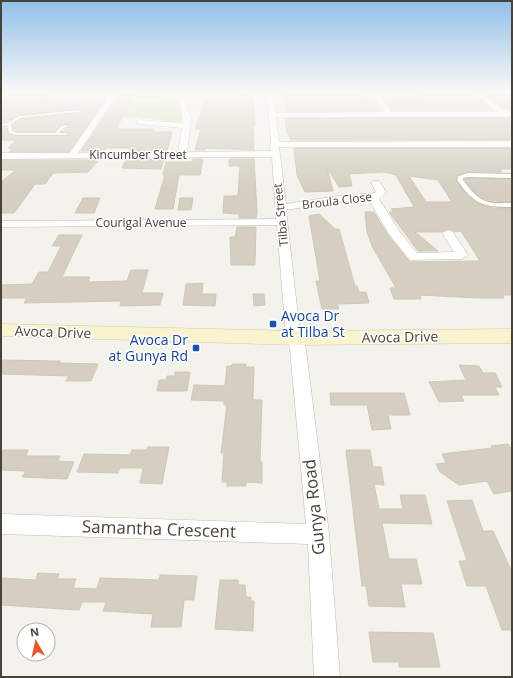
<svg xmlns="http://www.w3.org/2000/svg" width="513" height="678" viewBox="0 0 513 678" font-family="'Open Sans',sans-serif">
<style>
.green{fill:#cee5b8}
.building{fill:#d5cfc2;stroke:#d0c7b5;fill-rule:evenodd}
.lines{fill:none;stroke-linecap:round;stroke-linejoin:round}
.service-casing{stroke:#bfbaaf;stroke-width:2}
.minor-casing{stroke:#bfbaaf;stroke-width:1}
.secondary-casing{stroke:#d0c69f;stroke-width:1}
.service{fill:#fff;fill-rule:evenodd}
.minor{fill:#fff;fill-rule:evenodd}
.secondary{fill:#faf3d0;fill-rule:evenodd}
.transit-dot{fill:#1a4fb4;stroke:#fff;stroke-width:1.5}
.labels{text-anchor:middle;stroke-width:3;stroke-linejoin:round;paint-order:stroke}
.far-street-label{font-size:12px;fill:#48433a;stroke:#fff}
.transit-label{font-size:14px;fill:#164399;stroke:#fff;text-anchor:start}
.street-label{font-size:14px;fill:#48433a;stroke:#fff}
.near-street-label{font-size:17px;fill:#48433a;stroke:#fff}
</style>
<rect width="100%" height="100%" fill="#f4f2ec"/>
<path class="green" d="M178,101L184,120L177,123L145,118L104,116L113,102Z"/>
<path class="building" d="M17,93H52L46,100H105L69,152H9L12,148H8L16,140H1V127H6L9,134L16,136H66L69,135V132H62L69,128L68,124L60,125L54,132H16L13,130V125L21,119L81,113L79,109L19,115L7,122H1V98Z
M238,93H252L255,126H253L254,150L206,148L205,150H195L201,129H195L206,100H238Z
M282,93H361V97H373L381,111H285V107H286Z
M418,93L474,94L493,110H392L383,97L422,96Z
M119,94H135L116,129H154L153,132H172L167,151H129L131,148H106L104,151H81Z
M485,94H512V110L503,108Z
M285,118H512V140H291L287,132Z
M294,148H512V169H499L502,172H468L458,175L456,180L468,196L479,204L493,208H512V295H502L504,298H477L420,295L421,299H394L390,288H396L372,246L367,232L365,212H374L388,235L410,262L480,261L461,231L454,232L448,229L441,232H415L438,251H418L389,212H394L391,209L414,207L396,175L385,172L349,174L352,186L339,187L327,168L333,191L305,192L297,175ZM409,176L438,180L452,202H426Z
M164,159L161,169L122,168L126,160Z
M193,159H203L200,175H179L173,209H155L165,175H163L166,162H192Z
M229,159H254L257,212L256,218H239V214L223,213L224,196H238L240,166H229Z
M1,160H99L88,172L53,173L45,184H35L14,213H1V182L16,170H1Z
M468,178L510,179L512,182V202L495,201L484,199L475,192L464,179Z
M83,198H100L94,213H75Z
M180,198H193L191,210H178Z
M319,214L335,229H339L355,286H357L359,292H366L369,303L337,304L339,309H322L316,281H320L309,216Z
M237,227H256L255,265H231L230,237H235Z
M59,235H82L62,277H90L88,282L127,281L131,270H148L142,293H163L160,305L120,306L121,301L24,303L27,298H1V285L32,284L39,272H48L61,246H52Z
M203,283L202,294H216L215,306L183,305L186,284Z
M253,294H264L265,305L254,306Z
M1,360L60,361V363L98,364L91,381H66L69,376L1,374Z
M232,364H246V367H254L253,400H262L260,462H262V483L246,482V486H227V482H222L224,453H221L227,405H224V401L191,400L194,385L225,386L227,366H232Z
M459,365L479,366L483,373H495L502,387H495L499,395H461L464,401L439,402L429,382L466,380Z
M175,372H190L187,391H157L159,380H166L167,376H175Z
M330,393H404L410,415H388L391,429L372,430L367,405H331Z
M508,444L512,450V491L494,494L487,481L459,485L440,472L436,464L446,463L442,454L492,448L491,446Z
M148,447H169L162,484L140,483L143,468H120L118,473L77,472L84,454L130,455L132,450H147Z
M1,450H28L26,456H60L58,461L74,462L67,479L22,477L26,471L1,470Z
M346,450H370L373,467H381L384,485L374,484L379,509H403L400,495H425L432,524L382,523L389,559H416L422,584H401L405,607L369,606L366,586H362Z
M472,500L483,531H493L512,572V630H502L486,586H467L459,561H467L447,501Z
M38,573L59,574L57,579H76L73,588L97,589L100,578L159,580L160,575L197,576L194,600H184L181,627H151L153,614L103,611L106,602H82L79,610L1,605V578L36,580Z
M220,580H238V585H245L246,597H251V601H254L253,631L215,629Z
M369,632L433,633L440,667H399V662H373Z"/>
<g class="lines">
<defs>
<path id="service" d="M79,110L80,112L20,118L11,124L12,131L16,133H55L61,126L67,125L68,127L63,128L59,133H68V134L66,135H16L9,133L7,125L1,126V124L8,123L19,116Z
M468,173L512,174V178L468,177L463,178V180C480,202 484,204 512,203V207C482,207 475,205 457,180L458,176Z"/>
<path id="minor" d="M64,93H72L62,99H58V97Z
M106,93H113L116,96L78,153L178,152L182,128L140,124L136,122L140,120L183,123L178,93H184L191,119L187,152L271,151L269,145L271,143L267,93H273L276,113L384,112L373,93H379L391,112H497L475,93C490,93 497,112 512,112V116L505,117H276L279,142L512,141V147H279L286,204L338,196L374,193L376,192L371,183L373,181H379L386,192L379,199L400,232L417,253L454,252L442,233L448,230L452,231L468,255L462,259L410,260L389,234L369,200L338,202L286,210L299,325L306,350L329,534L340,677H314L308,544L1,534V514L306,524L290,350L285,325L277,225L1,227V221L276,219L272,157L1,159V153H70L109,96Z"/>
<path id="secondary" d="M1,324L296,331L512,329V343L296,345L1,336Z"/>
</defs>
<use href="#service" class="service-casing"/>
<use href="#minor" class="minor-casing"/>
<use href="#secondary" class="secondary-casing"/>
<use href="#service" class="service"/>
<use href="#minor" class="minor"/>
<use href="#secondary" class="secondary"/>
</g>
<linearGradient id="sky" x2="0" y2="1"><stop stop-color="#91bfe9"/><stop offset="0.49" stop-color="#faf9f6"/><stop offset="1" stop-color="#faf9f6" stop-opacity="0"/></linearGradient>
<rect width="513" height="188" fill="url(#sky)"/>
<g class="transit-dot">
<rect x="269" y="320" width="8" height="8" rx="2"/>
<rect x="192" y="344" width="8" height="8" rx="2"/>
</g>
<g class="labels">
<g class="far-street-label">
<text x="138" y="159">Kincumber Street</text>
<text transform="translate(337 201) rotate(-7)" y="4">Broula Close</text>
<text transform="translate(281 215) rotate(-96)" y="4">Tilba Street</text>
<text x="141" y="227">Courigal Avenue</text>
</g>
<g class="transit-label">
<text x="281" y="321">Avoca Dr<tspan x="281" dy="16">at Tilba St</tspan></text>
<text x="188" y="345" text-anchor="end">Avoca Dr<tspan x="188" dy="16">at Gunya Rd</tspan></text>
</g>
<g class="street-label">
<text transform="translate(53 332) rotate(2)" y="5">Avoca Drive</text>
<text transform="translate(400 337) rotate(-1)" y="5">Avoca Drive</text>
</g>
<g class="near-street-label">
<text transform="translate(314 507) rotate(-96)" y="6">Gunya Road</text>
<text transform="translate(159 529) rotate(2)" y="6">Samantha Crescent</text>
</g>
</g>
<rect width="513" height="678" fill="none" stroke="#48433a" stroke-width="4"/>
<g transform="translate(36 642) rotate(351)"><circle r="19" fill="#ffffff" stroke="#b6b4b0"/>
<path d="M0-3L7 15L0 10L-7 15Z" fill="#e8552f"/>
<text y="-6" font-size="11" font-weight="bold" text-anchor="middle" fill="#48433a">N</text>
</g>
</svg>
